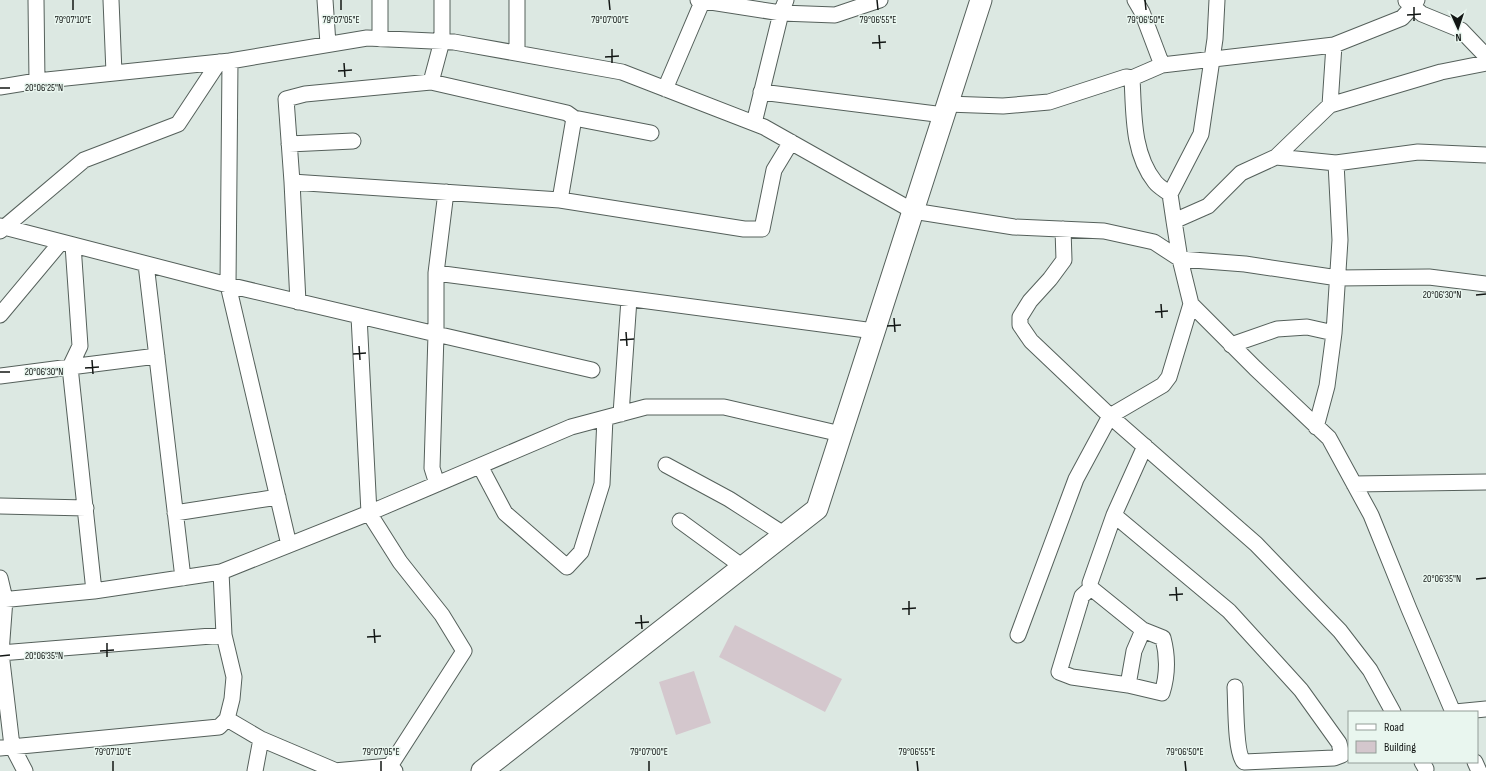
<svg xmlns="http://www.w3.org/2000/svg" width="1486" height="771" viewBox="0 0 1486 771" font-family="'Sofia Sans Condensed',sans-serif">
<style>
.building{fill:#d4c7cd}
.lines{fill:none;stroke-linecap:round;stroke-linejoin:round}
.street-casing{stroke:#55605b;stroke-width:17}
.secondary-casing{stroke:#55605b;stroke-width:23}
.street{stroke:#fff;stroke-width:15}
.secondary{stroke:#fff;stroke-width:21}
.ticks{fill:none;stroke:#131715;stroke-width:1.5}
.ticks-label{font-size:10px;text-anchor:middle;fill:#131715;stroke:#e9f6ef;stroke-width:3;stroke-linejoin:round;paint-order:stroke}
</style>
<rect width="100%" height="100%" fill="#dce8e2"/>
<path class="building" d="M735,625L842,679L825,712L719,657Z
M694,671L711,723L676,735L659,682Z"/>
<g class="lines">
<defs>
<path id="street" d="M36,0L37,81
M111,0L114,73
M325,0L328,44
M698,0L781,13L835,15L880,0
M1135,0L1142,12L1162,65
M1406,1L1422,14L1461,30L1486,56
M380,39V0
M517,53V0
M230,61L367,38L454,42L622,72L764,127L913,211L1014,227L1104,231L1154,242L1180,259L1245,264L1338,278L1429,277L1486,284
M1132,78C1134,113 1132,153 1155,182C1159,187 1165,190 1170,194
M431,82L442,41V0
M0,87L37,81L230,61L228,285L289,545
M665,89L703,0
M761,92L944,115
M947,104L1003,106L1049,102L1126,77L1132,78L1162,65L1334,45L1402,18L1413,6L1417,0
M1330,105L1334,45
M754,123L781,13L786,0
M289,144L353,141
M1276,157L1336,163L1418,152L1486,155
M292,182L560,200L744,229H762L774,170L791,142
M560,200L574,118
M1174,221L1170,194L1201,134L1215,39L1217,0
M0,226L228,285L436,334V273L874,331
M1063,229L1064,260L1050,279L1030,301L1020,317V325L1031,341L1110,416L1256,544L1340,631L1370,670L1393,712
M0,231L84,160L178,124L219,62
M73,245L80,346L70,367L157,356
M146,264L183,578
M436,273L446,192
M298,302L292,182L286,99L305,94L431,82L567,113L574,118L651,133
M0,315L61,242
M359,316L369,513L400,562L442,615L464,651L390,766
M1231,345L1277,329L1307,327L1334,333
M0,376L70,367L94,591L221,572L369,513L571,427L646,407H724L841,434
M621,414L629,299
M1316,427L1327,386L1334,333L1340,240L1336,163
M666,465L729,499L785,535
M480,466L505,513L567,567L581,552L602,484L605,418
M437,484L432,468L436,334L592,370
M1354,484L1486,482
M0,506L86,508
M175,513L278,497
M1114,515L1229,611L1301,690L1339,743L1342,755L1334,758L1244,762C1235,754 1236,702 1235,687
M680,521L743,567
M0,578L5,599L1,653L12,746L25,771
M1091,588L1082,596L1059,672L1072,677L1128,685L1162,693C1168,674 1168,657 1163,638L1143,630L1091,588L1090,583L1114,515L1145,446
M0,600L94,591
M1018,635L1076,479L1110,416L1163,385L1169,377L1191,304
M0,653L224,635
M1128,685L1134,651L1143,630
M1453,712L1409,609L1371,515L1329,438L1255,368L1191,304L1180,259L1174,221L1208,206L1241,173L1276,157L1330,105L1441,72L1486,63
M1455,712L1486,709
M227,719L261,739L255,771
M261,739L334,770
M0,748L219,727L227,719L232,699L234,677L224,635L221,572
M1422,762L1426,769
M1475,762L1479,771
M334,771L390,766L395,771"/>
<path id="secondary" d="M482,771L817,509L981,0"/>
</defs>
<use href="#street" class="street-casing"/>
<use href="#secondary" class="secondary-casing"/>
<use href="#street" class="street"/>
<use href="#secondary" class="secondary"/>
</g>
<path class="ticks" d="M73,0V10M341,0V10M609,0L610,10M877,0L878,10M1145,0L1146,10M1414,7V21M1407,15L1421,14M879,35L880,49M872,43L886,42M612,49V63M605,57L619,56M344,63L345,77M338,71L352,70M0,88H10M1476,295L1486,294M1161,304L1162,318M1155,312L1168,311M894,318L895,332M887,326L901,325M626,332L627,346M620,340L634,339M359,346L360,360M353,354L366,353M92,360L93,374M85,368L99,367M0,372H10M1476,579L1486,578M1176,587L1177,601M1169,595L1183,594M909,601V615M902,609L916,608M641,615L642,629M635,623L649,622M374,629L375,643M367,637L381,636M107,643V657M100,651L114,650M0,656L10,655M113,761V771M381,761V771M649,761V771M917,761L918,771M1185,761L1186,771"/>
<g class="ticks-label">
<text x="73" y="23">79°07'10"E</text>
<text x="341" y="23">79°07'05"E</text>
<text x="610" y="23">79°07'00"E</text>
<text x="878" y="23">79°06'55"E</text>
<text x="1146" y="23">79°06'50"E</text>
<text x="44" y="91">20°06'25"N</text>
<text x="1442" y="298">20°06'30"N</text>
<text x="44" y="375">20°06'30"N</text>
<text x="1442" y="582">20°06'35"N</text>
<text x="44" y="659">20°06'35"N</text>
<text x="113" y="755">79°07'10"E</text>
<text x="381" y="755">79°07'05"E</text>
<text x="649" y="755">79°07'00"E</text>
<text x="917" y="755">79°06'55"E</text>
<text x="1185" y="755">79°06'50"E</text>
</g>
<rect x="1348" y="711" width="130" height="52" fill="#e9f6ef" stroke="#939d98"/>
<rect x="1356" y="724" width="20" height="6" fill="#ffffff" stroke="#939d98"/>
<text x="1384" y="731" font-size="12" fill="#131715">Road</text>
<rect x="1356" y="741" width="20" height="12" fill="#d4c7cd" stroke="#939d98"/>
<text x="1384" y="751" font-size="12" fill="#131715">Building</text>
<g transform="translate(1458 28) rotate(177)" stroke="#e9f6ef" stroke-width="3" paint-order="stroke">
<path d="M0-3L7 15L0 10L-7 15Z" fill="#131715"/>
<text y="-6" font-size="11" font-weight="bold" text-anchor="middle" fill="#131715">N</text>
</g>
</svg>
